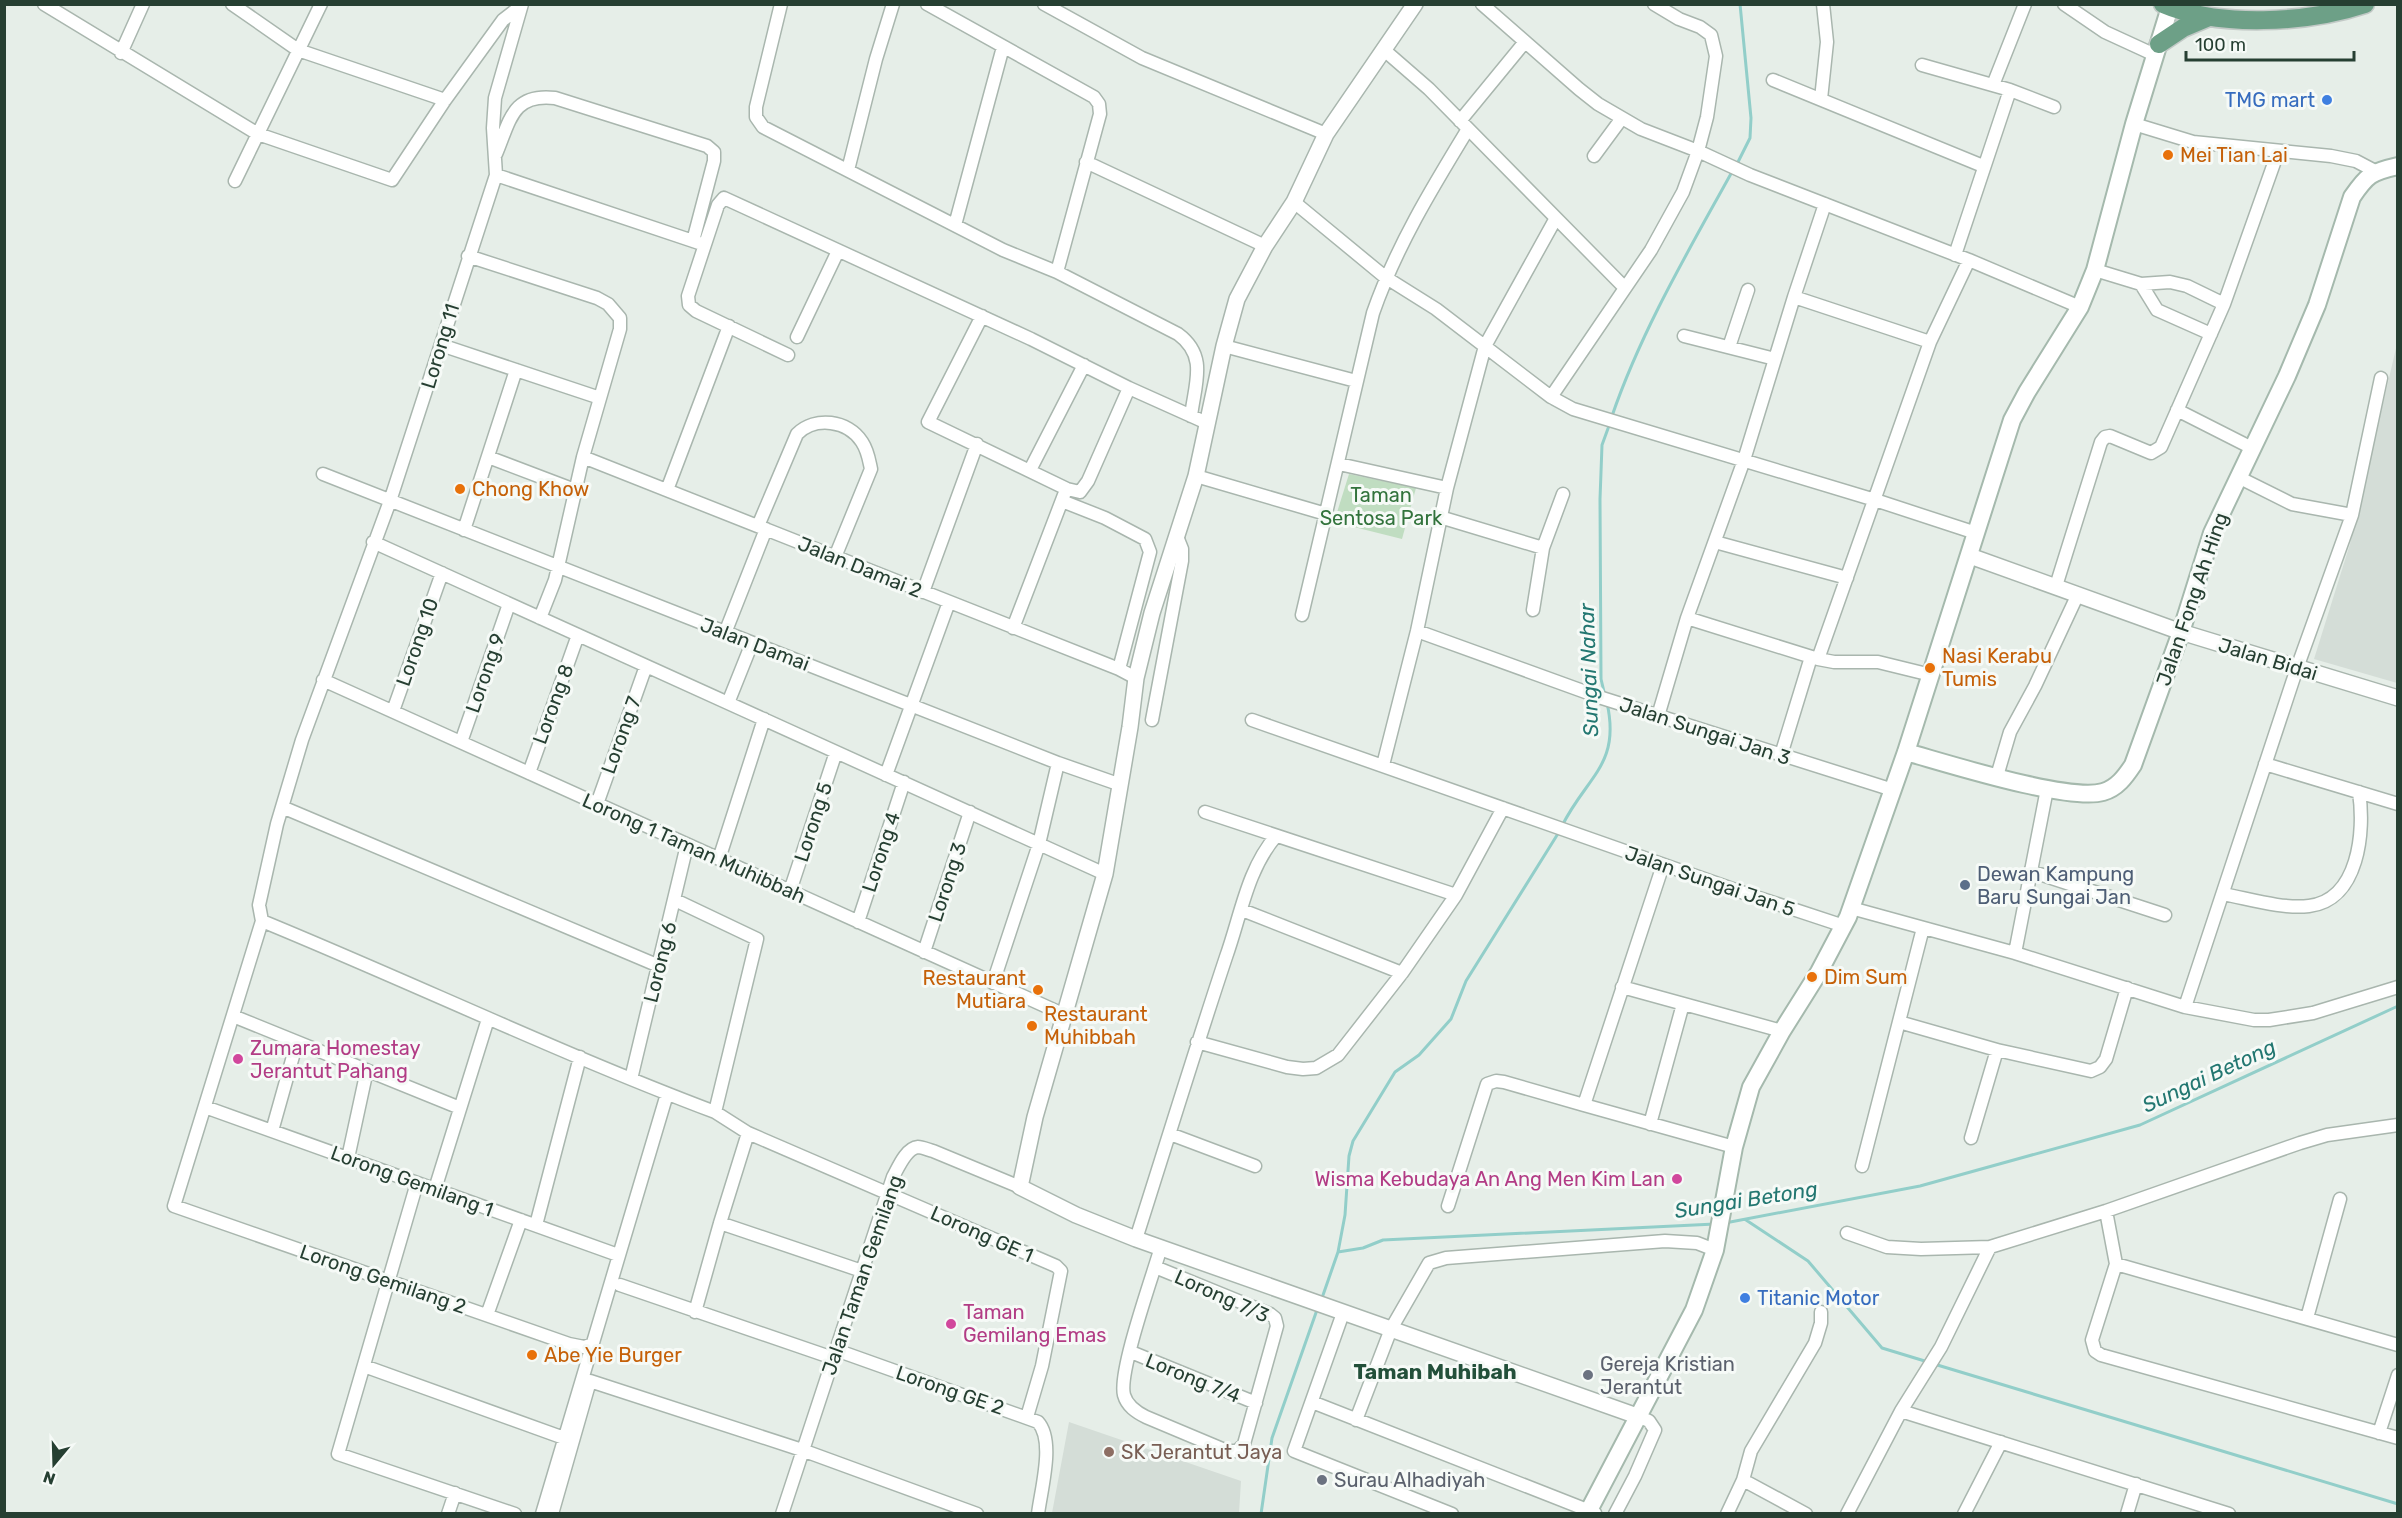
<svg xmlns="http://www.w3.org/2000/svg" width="2402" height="1518" viewBox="0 0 2402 1518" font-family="Rubik,sans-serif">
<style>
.built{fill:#d4ddd7}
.green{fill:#c0ddc1}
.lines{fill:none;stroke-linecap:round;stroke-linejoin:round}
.stream{stroke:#92cec9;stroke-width:3}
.minor-casing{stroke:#a9b6ae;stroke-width:15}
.tertiary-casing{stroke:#a9b6ae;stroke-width:18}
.secondary-casing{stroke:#a5b9ad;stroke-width:20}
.primary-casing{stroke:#c2c9c6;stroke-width:21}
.minor{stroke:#fff;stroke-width:12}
.tertiary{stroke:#fff;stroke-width:15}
.secondary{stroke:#fff;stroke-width:16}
.primary{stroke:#6da087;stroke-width:18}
.shop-dot{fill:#3f7fe0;stroke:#f6faf7;stroke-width:2}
.food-dot{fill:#e8710a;stroke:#f6faf7;stroke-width:2}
.service-dot{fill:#5c6f8a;stroke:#f6faf7;stroke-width:2}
.hotel-dot{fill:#d1479c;stroke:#f6faf7;stroke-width:2}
.worship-dot{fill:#6b7280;stroke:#f6faf7;stroke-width:2}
.education-dot{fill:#8d6e63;stroke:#f6faf7;stroke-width:2}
.labels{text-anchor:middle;stroke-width:6;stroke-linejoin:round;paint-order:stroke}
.shop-label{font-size:20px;fill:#366cbe;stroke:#f6faf7;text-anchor:end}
.food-label{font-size:20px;fill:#c56008;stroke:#f6faf7;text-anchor:start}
.street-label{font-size:20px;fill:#263f32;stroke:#f6faf7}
.park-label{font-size:20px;fill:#32733c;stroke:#f6faf7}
.service-label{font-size:20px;fill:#4e5e75;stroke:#f6faf7;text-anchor:start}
.hotel-label{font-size:20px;fill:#b23c85;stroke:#f6faf7;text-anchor:start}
.worship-label{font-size:20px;fill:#5b616d;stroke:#f6faf7;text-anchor:start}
.education-label{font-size:20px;fill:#785e54;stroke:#f6faf7;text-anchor:start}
.water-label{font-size:21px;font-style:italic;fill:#237771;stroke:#f6faf7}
.neighbourhood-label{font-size:21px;font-weight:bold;fill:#23503a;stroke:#f6faf7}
</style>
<rect width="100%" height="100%" fill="#e6eee8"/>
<path class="built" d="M2397,344V683L2314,659L2350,544Z
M1069,1422L1241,1481L1239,1513H1052Z"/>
<path class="green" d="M1349,474L1416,488L1402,539L1334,522Z"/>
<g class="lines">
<path class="stream" d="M1737,164L1750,138L1751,118L1740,4
M1612,416C1642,329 1689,250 1733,170
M1605,696L1601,679L1600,499L1602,445L1610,423
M1562,826C1586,777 1621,765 1607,703
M1746,1220L1808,1261L1882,1348L1928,1362
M1725,1223L1920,1186L2140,1125L2398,1006
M1338,1252L1363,1248L1383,1240L1715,1224
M1322,1298L1338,1252L1345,1215L1349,1156L1353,1141L1395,1072L1419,1055L1451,1019L1466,981L1559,832
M1934,1364L2398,1504
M217,1514H224
M1261,1514L1272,1438L1318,1307"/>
<defs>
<path id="minor" d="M44,4L258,134L392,180L445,100L503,20L521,6
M232,4L298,50L445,100
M522,4L495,98L493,128L496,175L390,501L302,740L277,824L259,905L262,921C413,983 561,1054 715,1112L748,1133L1056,1266L1061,1271L1042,1366L1027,1417
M781,4L756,107V117L763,127L1003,250L1057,272L1178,334C1208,356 1195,383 1191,416
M927,4L1094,97L1099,104L1100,114L1057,272
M1044,4L1142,58L1326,134
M1482,4L1579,89L1598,104L1641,129L1698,151L1750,175L1969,260L2080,307
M2064,4L2105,32L2155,55
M1383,49L1429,89L1624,287
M121,53L143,4
M1922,65L2010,90L1955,255
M1773,80L1983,166
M1993,85L2025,4
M2010,90L2054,107
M1821,99L1827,42L1823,4
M1460,121L1524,43
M2134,124L2193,142L2331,156L2356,161L2375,171
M496,154C510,121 512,93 555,98L707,146L714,152V161L693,241
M1594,156L1622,118
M1086,162L1265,246
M848,170L876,59L893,4
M496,175L699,243
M235,181L321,4
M1294,202L1385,277L1436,309L1551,397L1573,409L1875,500L1976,533
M955,225L1003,47
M468,256L597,298L608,304L620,318V329L583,457L555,580L540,618
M2095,270L2141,284L2170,282L2187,286L2224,304
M2141,284L2157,310L2211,334
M1794,297L1930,342
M982,316L928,422L1067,489L1080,492L1088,481L1129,388
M1684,336L1775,359
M797,337L838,251
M441,345L600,398
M1224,346L1356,381
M1729,347L1748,290
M788,355L696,311L689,305L688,296L718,205L724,198L1031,339L1129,388L1207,423
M1551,397L1651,250L1683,192L1698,151L1707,117L1716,56L1711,35L1700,27L1679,19L1654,4
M2177,410L2252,448
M488,457L575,490
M583,457L1119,669L1136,678
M1339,464L1447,488
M1030,470L1084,365
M323,474L1058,763L1121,785
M1196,476L1326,514
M2238,477L2292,504L2352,515
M667,490L729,326
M1062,501L1105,518L1145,539L1150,552L1119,669
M1440,517L1543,548L1563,494
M758,526L797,434C815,416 848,420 862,442C868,451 869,460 871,469L835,557
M464,530L516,370
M373,542L1105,874
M1715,542L1847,578
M2056,586L2101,442L2105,437L2110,436L2151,453L2161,447L2224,304L2278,152
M923,592L977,444
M1533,610L1543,548
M1302,615L1373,313C1396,247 1432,188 1468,129
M1687,618L1818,659L1834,662H1878L1931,675
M1013,628L1064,495
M1417,631L1602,698L1893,790
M725,633L766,529
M1818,659L1930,342L1969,260
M323,680L1065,1015
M728,703L752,643
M393,711L442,573
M1658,716L1687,618L1744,460L1794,297L1825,204
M1152,720L1182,561V549L1178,539
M1252,720L1747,894L1844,926
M461,742L509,604
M1781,755L1811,657
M2265,764L2398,804
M1383,765L1417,631L1447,488L1485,346L1556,218
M529,773L578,635
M886,775L949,602
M1997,776L2010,732L2035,686L2078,594
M597,804L646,666
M282,807L659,966
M1205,812L1456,895
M719,859L764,719
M2030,871L2165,915
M790,891L836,752
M2223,894C2250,899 2281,909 2309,906C2359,900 2365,831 2359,792
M675,900L757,939L715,1112
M1851,908L2015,953L2185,1007L2254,1020H2269L2313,1013L2398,987
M1242,910L1402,973
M262,921L174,1206L569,1344L584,1347L592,1344
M858,922L904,782
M924,952L970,812
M2015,953L2047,789
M993,983L1039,844L1058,763
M1622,987L1782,1031
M2185,1007L2297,668L2352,515L2381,378
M233,1016L460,1108
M1899,1022L1997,1050L2091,1071L2100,1067L2106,1059L2127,988
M1197,1042L1287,1067L1303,1069L1316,1068L1338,1055L1402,973L1456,895L1503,808
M631,1079L687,845
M1584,1105L1734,1147
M205,1107L618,1255
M1650,1124L1683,1004
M272,1131L297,1042
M1170,1134L1255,1166
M1971,1138L1997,1050
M348,1158L367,1070
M1862,1166L1923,928
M417,1183L338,1454L515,1514
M435,1189L488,1019
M1448,1206L1487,1084L1496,1081L1504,1082L1584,1105L1663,865
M2106,1211L2116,1264L2092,1340L2095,1351L2101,1355L2398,1438
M720,1223L862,1271
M536,1225L580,1057
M1847,1233L1887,1247L1921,1249L1990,1247L2106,1211L2300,1143L2327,1135L2398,1125
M1136,1239C1166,1145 1195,1050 1226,957C1241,915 1247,870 1276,836
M2116,1264L2398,1345
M1155,1267L1270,1314L1275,1318L1277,1326L1244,1444L1237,1451H1227L1146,1417C1136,1412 1127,1406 1124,1395C1118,1372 1153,1275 1161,1247
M620,1285L833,1358
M695,1312L720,1223L748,1133
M1343,1313L1294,1451L1452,1514
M487,1315L521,1220
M2307,1318L2340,1199
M836,1350L1038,1422C1055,1441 1041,1489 1038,1514
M1131,1352L1256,1403
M364,1366L564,1438
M1312,1402L1595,1513
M1901,1411L2229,1514
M1356,1420L1391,1329L1429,1263L1446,1258L1665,1241L1697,1243L1715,1250
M2379,1433L2398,1375
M448,1514L455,1493
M542,1514L667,1094
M552,1514L590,1381L802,1450L977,1514
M782,1514L893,1177C898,1168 906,1148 918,1147C922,1147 929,1150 933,1151L1020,1187
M1615,1514L1635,1476L1655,1430L1649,1421L1637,1416
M1727,1514L1743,1480
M1806,1514L1743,1480L1751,1451L1815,1343L1821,1323V1312
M1847,1514L1901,1411L1941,1347L1990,1247
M1964,1514L2001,1442
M2127,1514L2136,1484"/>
<path id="tertiary" d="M1415,4L1326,134L1294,202L1265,246L1237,299L1224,346L1196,476L1152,613L1136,678L1130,727L1105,874L1035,1117L1020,1187L1076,1215L1136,1239L1637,1416
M1970,556L2181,632L2398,698"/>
<path id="secondary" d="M1906,752C1946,763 2068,802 2103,792C2117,788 2125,777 2133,765L2181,632L2212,533L2287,376L2317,305L2352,197C2367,175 2371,172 2398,166
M1587,1514L1694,1310L1715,1250L1734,1147L1751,1087L1782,1031L1819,972L1848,917L1906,752L2012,420L2027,392L2080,307L2095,270L2134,124L2170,7"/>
<path id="primary" d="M2163,4C2219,28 2308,23 2365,4
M2159,44L2183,28L2209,17"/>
</defs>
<use href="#minor" class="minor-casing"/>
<use href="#tertiary" class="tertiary-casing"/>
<use href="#secondary" class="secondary-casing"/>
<use href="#primary" class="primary-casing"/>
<use href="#minor" class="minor"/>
<use href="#tertiary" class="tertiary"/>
<use href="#secondary" class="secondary"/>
<use href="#primary" class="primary"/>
</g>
<g class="shop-dot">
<circle cx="2327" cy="100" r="6"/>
<circle cx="1745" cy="1298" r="6"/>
</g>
<g class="food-dot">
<circle cx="2168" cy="155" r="6"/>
<circle cx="460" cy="489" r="6"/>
<circle cx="1930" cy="668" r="6"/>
<circle cx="1812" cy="977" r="6"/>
<circle cx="1038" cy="990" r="6"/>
<circle cx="1032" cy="1026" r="6"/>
<circle cx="532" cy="1355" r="6"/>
</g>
<circle class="service-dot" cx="1965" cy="885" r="6"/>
<g class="hotel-dot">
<circle cx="238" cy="1059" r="6"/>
<circle cx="1677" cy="1179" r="6"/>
<circle cx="951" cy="1324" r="6"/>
</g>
<g class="worship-dot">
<circle cx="1588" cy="1375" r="6"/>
<circle cx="1322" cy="1480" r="6"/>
</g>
<circle class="education-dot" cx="1109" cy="1452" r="6"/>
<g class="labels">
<g class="shop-label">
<text x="2315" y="107">TMG mart</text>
<text x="1757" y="1305" text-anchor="start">Titanic Motor</text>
</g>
<g class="food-label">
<text x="2180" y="162">Mei Tian Lai</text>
<text x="472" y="496">Chong Khow</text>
<text x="1942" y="663">Nasi Kerabu<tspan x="1942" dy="23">Tumis</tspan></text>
<text x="1824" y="984">Dim Sum</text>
<text x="1026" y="985" text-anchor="end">Restaurant<tspan x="1026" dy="23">Mutiara</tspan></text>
<text x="1044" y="1021">Restaurant<tspan x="1044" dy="23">Muhibbah</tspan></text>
<text x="544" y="1362">Abe Yie Burger</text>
</g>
<g class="street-label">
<text transform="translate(440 346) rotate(-73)" y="7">Lorong 11</text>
<text transform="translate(860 567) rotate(22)" y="7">Jalan Damai 2</text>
<text transform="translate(2192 599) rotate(-71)" y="7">Jalan Fong Ah Hing</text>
<text transform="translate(417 642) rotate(-71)" y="7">Lorong 10</text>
<text transform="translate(755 644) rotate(21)" y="7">Jalan Damai</text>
<text transform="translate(2268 659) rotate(17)" y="7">Jalan Bidai</text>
<text transform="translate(485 673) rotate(-71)" y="7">Lorong 9</text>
<text transform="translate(553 704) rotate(-70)" y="7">Lorong 8</text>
<text transform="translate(1705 731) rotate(18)" y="7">Jalan Sungai Jan 3</text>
<text transform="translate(621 735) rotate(-70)" y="7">Lorong 7</text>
<text transform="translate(813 822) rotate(-72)" y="7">Lorong 5</text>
<text transform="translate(694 848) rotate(24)" y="7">Lorong 1 Taman Muhibbah</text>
<text transform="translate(881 852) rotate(-72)" y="7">Lorong 4</text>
<text transform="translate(1710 881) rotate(19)" y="7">Jalan Sungai Jan 5</text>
<text transform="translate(947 882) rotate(-72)" y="7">Lorong 3</text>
<text transform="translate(660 962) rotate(-76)" y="7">Lorong 6</text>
<text transform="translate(412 1181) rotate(20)" y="7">Lorong Gemilang 1</text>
<text transform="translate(982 1234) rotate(24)" y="7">Lorong GE 1</text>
<text transform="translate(862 1275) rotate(-71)" y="7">Jalan Taman Gemilang</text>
<text transform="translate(383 1279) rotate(19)" y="7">Lorong Gemilang 2</text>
<text transform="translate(1222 1296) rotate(24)" y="7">Lorong 7/3</text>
<text transform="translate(1193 1378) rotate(22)" y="7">Lorong 7/4</text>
<text transform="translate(950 1390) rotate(19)" y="7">Lorong GE 2</text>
</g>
<g class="park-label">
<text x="1381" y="502">Taman<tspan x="1381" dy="23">Sentosa Park</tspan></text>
</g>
<g class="service-label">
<text x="1977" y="881">Dewan Kampung<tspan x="1977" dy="23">Baru Sungai Jan</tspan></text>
</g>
<g class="hotel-label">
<text x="250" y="1055">Zumara Homestay<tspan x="250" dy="23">Jerantut Pahang</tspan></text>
<text x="1665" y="1186" text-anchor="end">Wisma Kebudaya An Ang Men Kim Lan</text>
<text x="963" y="1319">Taman<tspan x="963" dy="23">Gemilang Emas</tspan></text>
</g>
<g class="worship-label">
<text x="1600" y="1371">Gereja Kristian<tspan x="1600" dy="23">Jerantut</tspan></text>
<text x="1334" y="1487">Surau Alhadiyah</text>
</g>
<g class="education-label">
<text x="1121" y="1459">SK Jerantut Jaya</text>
</g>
<g class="water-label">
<text transform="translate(1589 670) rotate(-92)" y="7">Sungai Nahar</text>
<text transform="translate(2209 1076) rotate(-25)" y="7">Sungai Betong</text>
<text transform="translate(1746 1200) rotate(-9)" y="7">Sungai Betong</text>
</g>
<g class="neighbourhood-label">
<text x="1435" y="1379">Taman Muhibah</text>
</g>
</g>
<rect width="2402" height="1518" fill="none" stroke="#263f32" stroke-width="12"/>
<g transform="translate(54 1464) rotate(199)" stroke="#f6faf7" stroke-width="4.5" paint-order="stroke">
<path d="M0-4.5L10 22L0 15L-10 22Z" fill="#263f32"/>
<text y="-9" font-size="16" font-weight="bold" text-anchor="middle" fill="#263f32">N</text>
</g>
<path d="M2186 51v9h168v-9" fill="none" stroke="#263f32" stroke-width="3"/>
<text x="2195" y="51" font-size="18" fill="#263f32" stroke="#f6faf7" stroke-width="4.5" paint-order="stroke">100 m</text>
</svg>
